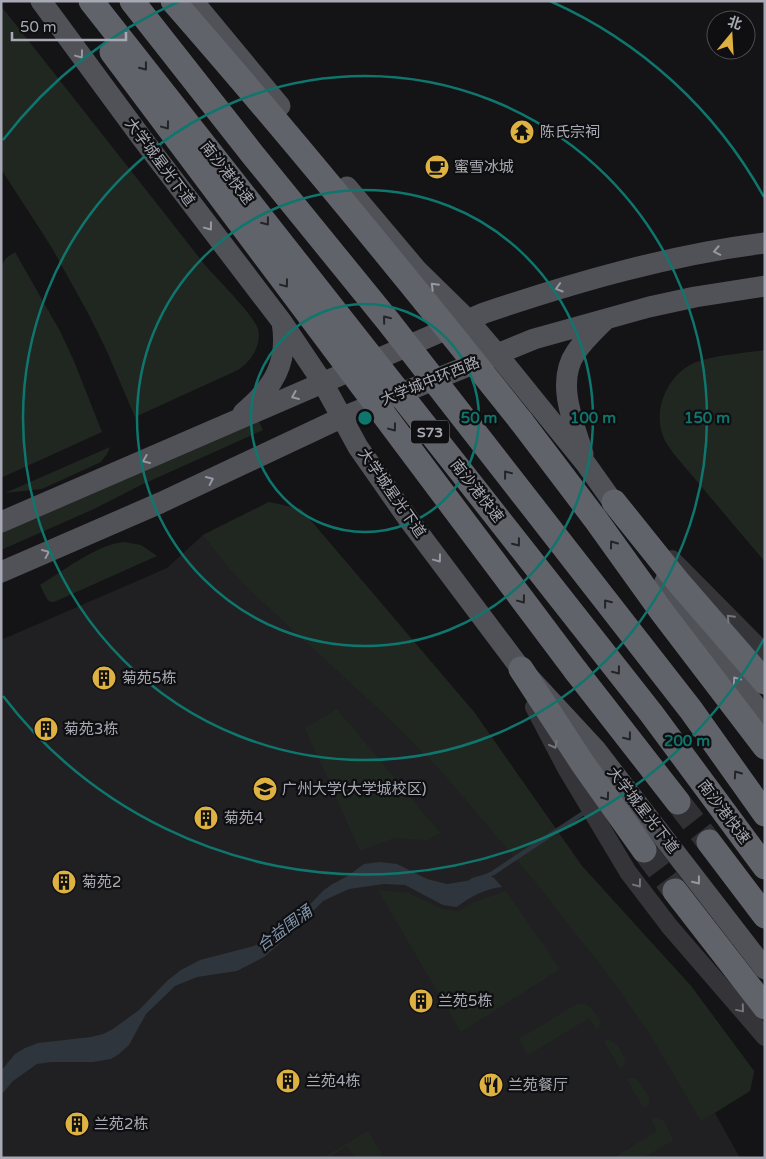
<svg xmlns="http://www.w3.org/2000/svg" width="766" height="1159" viewBox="0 0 766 1159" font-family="'Varela Round','Noto Sans SC',sans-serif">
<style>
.built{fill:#202022}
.green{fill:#202721}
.water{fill:#2e353c}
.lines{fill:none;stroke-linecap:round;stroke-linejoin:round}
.stream{stroke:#2e353c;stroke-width:4.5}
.highway-tunnel{stroke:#313135;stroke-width:25;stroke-dasharray:25 12;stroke-linecap:butt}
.minor{stroke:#353539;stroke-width:18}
.major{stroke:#515258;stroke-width:21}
.highway{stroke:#61636a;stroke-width:25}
.highway-bridge{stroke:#61636a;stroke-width:25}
.oneway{stroke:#9698a2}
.oneway2{stroke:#242326}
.oneway3{stroke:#74757d}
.ring{fill:none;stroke:#0f766e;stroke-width:2.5}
.labels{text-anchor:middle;stroke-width:4.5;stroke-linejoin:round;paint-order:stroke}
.shield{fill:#0f0e10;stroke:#797b83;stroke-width:1}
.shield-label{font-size:14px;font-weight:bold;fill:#a7aab4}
.poi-label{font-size:15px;fill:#a7aab4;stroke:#0f0e10;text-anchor:start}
.street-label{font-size:15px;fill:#a7aab4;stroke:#0f0e10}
.water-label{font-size:16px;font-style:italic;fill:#8195ab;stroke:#0f0e10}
.centre{fill:#0f766e;stroke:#0f0e10;stroke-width:2.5}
.ring-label{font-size:15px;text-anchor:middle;font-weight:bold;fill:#0f766e;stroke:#0f0e10;stroke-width:4.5;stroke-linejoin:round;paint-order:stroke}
</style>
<rect width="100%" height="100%" fill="#141315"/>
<path class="built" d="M269,502L301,509L474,712L582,866L691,986L754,1071L750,1091L715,1113L740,1158H1V640L167,568L203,535Z"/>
<path class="green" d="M1,6C69,92 137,178 205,265C217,279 253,314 258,329C262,346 251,361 238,370L135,417L105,347L89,315L52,248L1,169Z
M15,252L60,331L74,361L102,432L3,477L1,474V266L6,258Z
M765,350V562L673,453C670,448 665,442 663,436C652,408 669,373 696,362C715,355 744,353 765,350Z
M258,420L263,430L141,485L94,509L1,550V533Z
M110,447L107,454L101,462L42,489L5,493Z
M269,502L301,509L474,712L582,866L691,986L754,1071L750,1091L701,1121L648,1031L609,976L537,884L444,774L393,722L254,594L228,567L203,535Z
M124,542L141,545L157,556L54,602H50L47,599L40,585C63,571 98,544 124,542Z
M337,709L440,833L426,840L394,838L360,851L305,728Z
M378,890L409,893L442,909L459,911L474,902L506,891L560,969L461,1032Z
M584,1003C592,1007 598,1016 601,1024L597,1030L589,1018L528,1055L519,1039L577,1004Z
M609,1040C617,1043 626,1056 625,1065L620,1069L604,1041Z
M631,1078L637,1079L649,1097V1103L644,1108L627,1080Z
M657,1117L664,1121L673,1140L643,1158H614L657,1131L651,1119Z
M368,1131L384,1158H355L347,1146L329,1158H323Z"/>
<path class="water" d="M380,862L397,864L427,879L459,887L472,878L486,874L494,878L502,887C486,888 470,897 457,907L443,905L405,885L384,884L349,889L323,901L292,933L264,957L237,971L197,977L175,986L146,1014L129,1045L119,1054L111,1059L93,1062H51L37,1064L13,1081L1,1095V1071L15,1054L25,1048L38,1043L91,1037L103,1034L113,1029L139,1010L168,980L181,970L200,960L254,946L273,936L296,920L326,894L335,883L349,875L364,864Z"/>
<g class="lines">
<path class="stream" d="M485,877L493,873L582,814
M449,886L468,883
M301,917L325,892L335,885"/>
<path class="highway-tunnel" d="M678,802L709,842
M644,850L675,891"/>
<path class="minor" d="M672,559L765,653
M534,707L567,770L628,872L670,927L765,1037"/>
<path class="major" d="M41,1L141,137L282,322L323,383L358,447L409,520L521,669L596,750L765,969
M193,1L280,106
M347,187L417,270L468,320L497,354L586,464L623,516
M243,413C273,388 289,363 282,322
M583,454C574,423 555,382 576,352C584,340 595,330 605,320
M1,522L484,313C576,282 669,255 765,243
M1,572L160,503L343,417L534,339L649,307L695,297L765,286
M665,581L765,719"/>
<path class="highway" d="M521,421L596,520L662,612L765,747
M614,502L679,583L765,682
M521,669L583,764L644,850
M576,671L678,802
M709,842L765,916
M675,891L765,1007"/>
<path class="highway-bridge" d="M91,1L651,713L765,867
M132,1L253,155L388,321L691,710L765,814
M173,1C293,138 408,279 521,421
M112,52L576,671"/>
</g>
<defs><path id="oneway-chevron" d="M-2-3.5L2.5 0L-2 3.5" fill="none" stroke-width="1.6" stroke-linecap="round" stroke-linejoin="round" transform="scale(1.25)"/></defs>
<g class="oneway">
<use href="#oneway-chevron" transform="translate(80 55) rotate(53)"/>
<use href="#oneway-chevron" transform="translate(209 227) rotate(53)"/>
<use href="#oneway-chevron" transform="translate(717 251) rotate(169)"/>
<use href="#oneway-chevron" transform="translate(434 286) rotate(-135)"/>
<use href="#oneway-chevron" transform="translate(559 288) rotate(163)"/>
<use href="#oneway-chevron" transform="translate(295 396) rotate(157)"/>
<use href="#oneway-chevron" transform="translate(146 460) rotate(157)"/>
<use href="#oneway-chevron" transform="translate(210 480) rotate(-25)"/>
<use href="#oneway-chevron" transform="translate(46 553) rotate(-24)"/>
<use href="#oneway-chevron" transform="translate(438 559) rotate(53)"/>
<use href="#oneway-chevron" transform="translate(736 680) rotate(-126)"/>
<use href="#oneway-chevron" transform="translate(697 881) rotate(52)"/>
</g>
<g class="oneway2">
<use href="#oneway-chevron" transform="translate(144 67) rotate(52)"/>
<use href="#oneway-chevron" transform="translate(166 126) rotate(53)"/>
<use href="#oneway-chevron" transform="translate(266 222) rotate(52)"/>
<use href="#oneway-chevron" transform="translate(285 284) rotate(53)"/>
<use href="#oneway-chevron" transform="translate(386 319) rotate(-129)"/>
<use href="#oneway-chevron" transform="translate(393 428) rotate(53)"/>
<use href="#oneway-chevron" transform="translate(507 474) rotate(-128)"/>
<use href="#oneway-chevron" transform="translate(517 543) rotate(52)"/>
<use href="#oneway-chevron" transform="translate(613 544) rotate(-126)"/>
<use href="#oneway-chevron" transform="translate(522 600) rotate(53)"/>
<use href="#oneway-chevron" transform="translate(607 603) rotate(-128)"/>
<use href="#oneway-chevron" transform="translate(617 671) rotate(52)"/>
<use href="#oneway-chevron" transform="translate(628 737) rotate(52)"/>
<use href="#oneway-chevron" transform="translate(737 774) rotate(-125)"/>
<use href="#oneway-chevron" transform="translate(606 797) rotate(54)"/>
</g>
<g class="oneway3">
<use href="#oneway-chevron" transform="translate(730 618) rotate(-133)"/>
<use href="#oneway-chevron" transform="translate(554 745) rotate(62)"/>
<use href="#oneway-chevron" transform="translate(638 884) rotate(53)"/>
<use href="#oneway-chevron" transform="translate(741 1009) rotate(50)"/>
</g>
<g class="ring">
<circle cx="365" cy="418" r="114"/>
<circle cx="365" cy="418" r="228"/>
<circle cx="365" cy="418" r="342"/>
<path d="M764 639A456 456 0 0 1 3 696M3 140A456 456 0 0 1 180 1M550 1A456 456 0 0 1 764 197"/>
</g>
<defs>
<symbol id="temple-disc" viewBox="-11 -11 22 22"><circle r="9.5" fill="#ddb243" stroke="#0f0e10"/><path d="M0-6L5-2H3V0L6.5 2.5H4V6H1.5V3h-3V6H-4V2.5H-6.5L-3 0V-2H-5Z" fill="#111"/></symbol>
<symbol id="cafe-disc" viewBox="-11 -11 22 22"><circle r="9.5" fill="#ddb243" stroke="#0f0e10"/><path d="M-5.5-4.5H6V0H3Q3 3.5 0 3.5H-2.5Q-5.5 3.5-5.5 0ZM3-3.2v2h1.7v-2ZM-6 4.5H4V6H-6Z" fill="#111"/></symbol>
<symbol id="building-disc" viewBox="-11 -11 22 22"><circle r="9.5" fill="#ddb243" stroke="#0f0e10"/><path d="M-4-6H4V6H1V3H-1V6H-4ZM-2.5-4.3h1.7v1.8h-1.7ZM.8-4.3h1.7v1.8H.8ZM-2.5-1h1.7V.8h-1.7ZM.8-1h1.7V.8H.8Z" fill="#111"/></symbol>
<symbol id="university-disc" viewBox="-11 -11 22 22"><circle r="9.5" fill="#ddb243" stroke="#0f0e10"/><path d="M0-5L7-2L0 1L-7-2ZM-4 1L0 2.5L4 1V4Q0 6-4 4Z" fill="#111"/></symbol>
<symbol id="restaurant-disc" viewBox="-11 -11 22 22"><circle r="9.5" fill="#ddb243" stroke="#0f0e10"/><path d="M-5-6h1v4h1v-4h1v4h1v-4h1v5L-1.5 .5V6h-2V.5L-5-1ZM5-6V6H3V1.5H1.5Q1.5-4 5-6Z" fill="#111"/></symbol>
</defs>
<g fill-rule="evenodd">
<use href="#temple-disc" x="508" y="118" width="28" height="28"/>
<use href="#cafe-disc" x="423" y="153" width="28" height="28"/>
<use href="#building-disc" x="90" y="664" width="28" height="28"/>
<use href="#building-disc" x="32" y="715" width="28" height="28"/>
<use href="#university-disc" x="251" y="775" width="28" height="28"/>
<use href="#building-disc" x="192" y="804" width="28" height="28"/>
<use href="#building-disc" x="50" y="868" width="28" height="28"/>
<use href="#building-disc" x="407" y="987" width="28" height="28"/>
<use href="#building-disc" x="274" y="1067" width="28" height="28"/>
<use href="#restaurant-disc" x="477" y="1071" width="28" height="28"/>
<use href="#building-disc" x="63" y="1110" width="28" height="28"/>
</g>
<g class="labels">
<rect class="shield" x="411" y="420.5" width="38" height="23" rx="4"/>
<g class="shield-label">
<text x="430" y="437">S73</text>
</g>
<g class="poi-label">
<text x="540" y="137">陈氏宗祠</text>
<text x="454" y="172">蜜雪冰城</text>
<text x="122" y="683">菊苑5栋</text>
<text x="64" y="734">菊苑3栋</text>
<text x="282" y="794">广州大学(大学城校区)</text>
<text x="224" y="823">菊苑4</text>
<text x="82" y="887">菊苑2</text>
<text x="438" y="1006">兰苑5栋</text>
<text x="306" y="1086">兰苑4栋</text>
<text x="508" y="1090">兰苑餐厅</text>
<text x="94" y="1129">兰苑2栋</text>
</g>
<g class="street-label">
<text transform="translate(160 162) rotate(53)" y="5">大学城星光下道</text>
<text transform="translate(227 173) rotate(52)" y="5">南沙港快速</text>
<text transform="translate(430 381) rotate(-22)" y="5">大学城中环西路</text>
<text transform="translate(477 491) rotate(52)" y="5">南沙港快速</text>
<text transform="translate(392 493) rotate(55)" y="5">大学城星光下道</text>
<text transform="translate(643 810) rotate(52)" y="5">大学城星光下道</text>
<text transform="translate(724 812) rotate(53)" y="5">南沙港快速</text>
</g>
<g class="water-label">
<text transform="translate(284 928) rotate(-37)" y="6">合益围涌</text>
</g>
</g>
<circle cx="365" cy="418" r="8" class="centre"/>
<g class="ring-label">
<text x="479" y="423">50 m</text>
<text x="593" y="423">100 m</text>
<text x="707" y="423">150 m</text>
<text x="687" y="746">200 m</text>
</g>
<rect width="766" height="1159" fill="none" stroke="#a7aab4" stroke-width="5"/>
<g transform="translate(731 35) rotate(18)"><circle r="24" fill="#0f0e10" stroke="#4c4c52"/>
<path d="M0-4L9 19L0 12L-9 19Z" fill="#ddb243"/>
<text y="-8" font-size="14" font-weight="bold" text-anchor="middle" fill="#a7aab4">北</text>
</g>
<path d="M12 32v8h114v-8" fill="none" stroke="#a7aab4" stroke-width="2.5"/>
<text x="20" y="32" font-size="15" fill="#a7aab4" stroke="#0f0e10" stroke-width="4" paint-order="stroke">50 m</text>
</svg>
